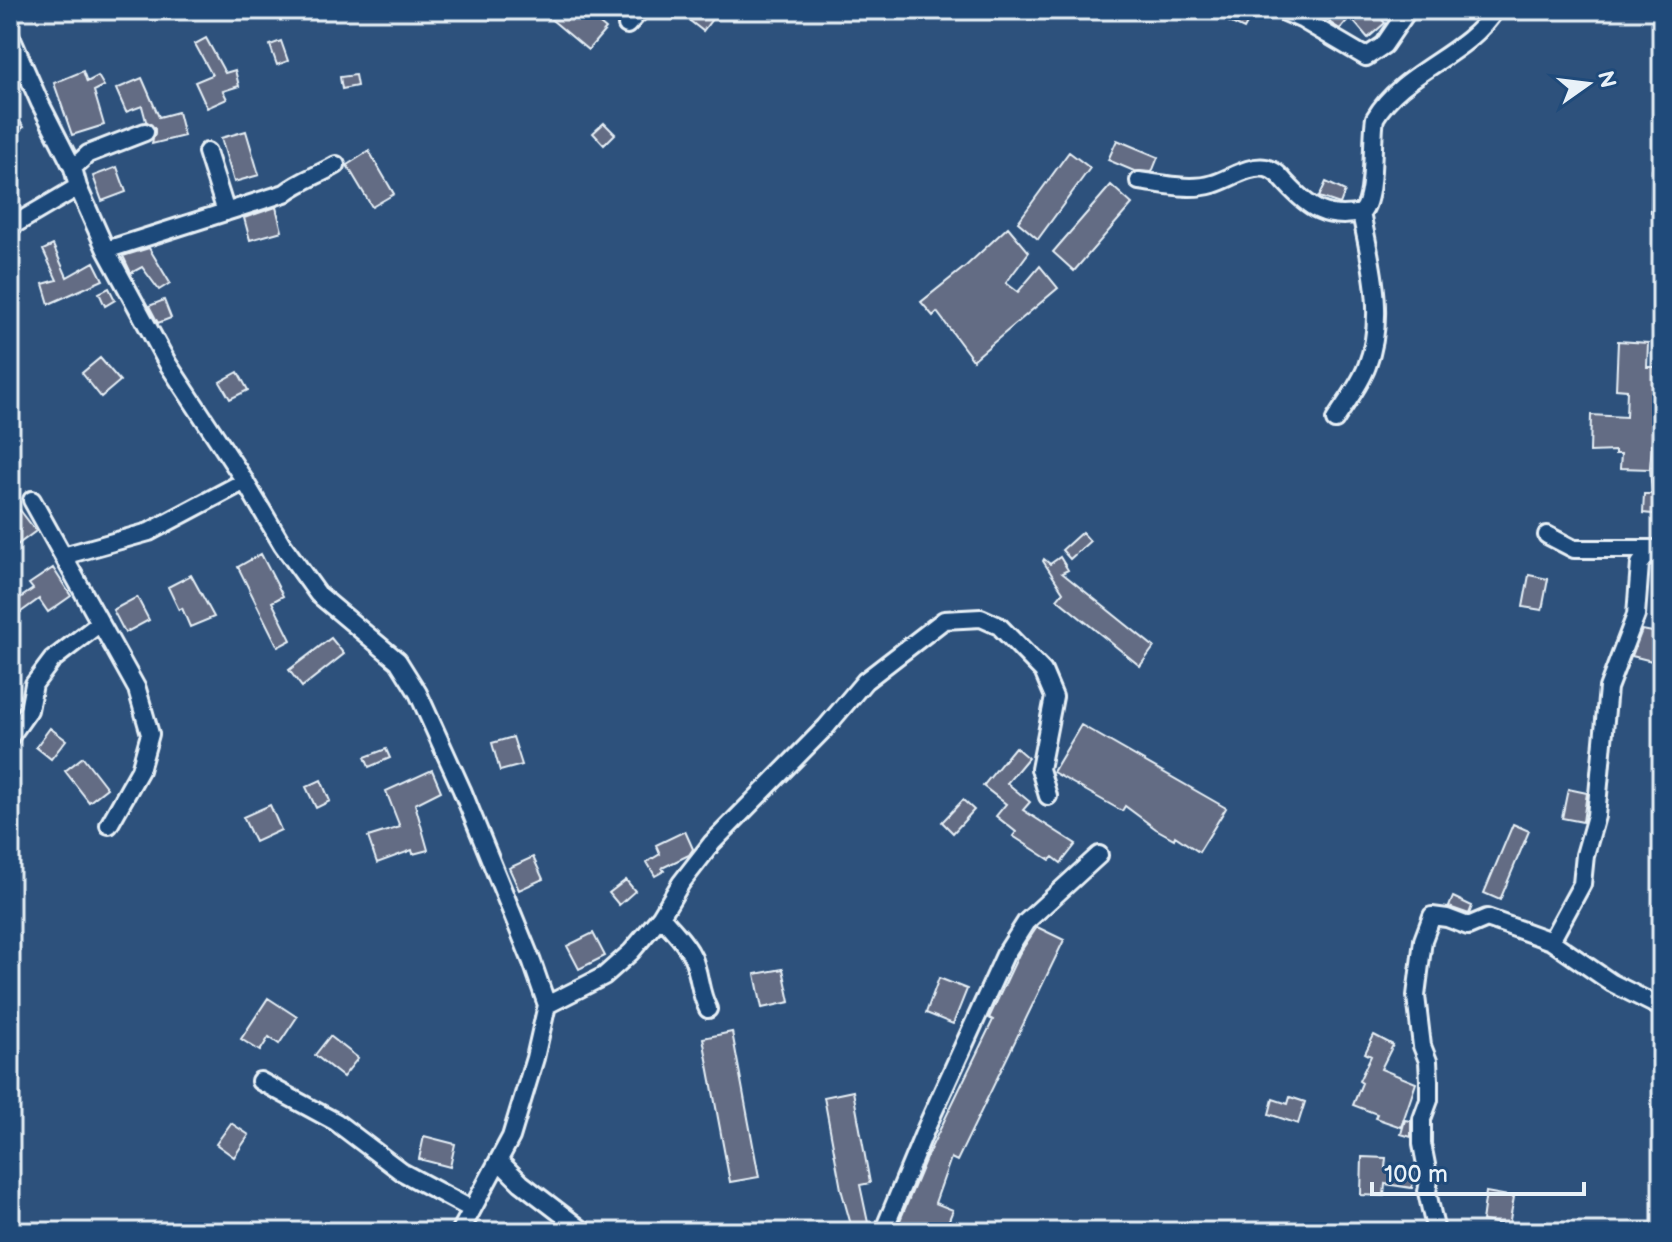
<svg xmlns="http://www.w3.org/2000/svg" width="1672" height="1242" viewBox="0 0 1672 1242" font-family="'Balsamiq Sans',sans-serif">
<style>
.building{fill:#636c84;stroke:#e8f1f8;stroke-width:2}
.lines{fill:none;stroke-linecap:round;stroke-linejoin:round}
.minor-casing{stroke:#e8f1f8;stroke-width:22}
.minor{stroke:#1f4a7a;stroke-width:16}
</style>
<rect width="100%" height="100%" fill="#2d517c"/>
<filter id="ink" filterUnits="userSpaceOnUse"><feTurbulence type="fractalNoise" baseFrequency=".0125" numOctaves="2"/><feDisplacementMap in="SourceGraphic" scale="16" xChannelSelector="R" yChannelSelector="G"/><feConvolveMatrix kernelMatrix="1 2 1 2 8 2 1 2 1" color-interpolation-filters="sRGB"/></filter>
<g filter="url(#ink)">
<path class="building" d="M540,10H583L606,29L588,50Z
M690,10H708L715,15L703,31L685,17Z
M1225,10L1249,20L1244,29L1221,18Z
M1339,10H1374L1385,23L1368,38L1350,17L1340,29L1329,22Z
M206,38L225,73L235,70L239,86L223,91L227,99L207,108L195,82L212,75L195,44Z
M281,41L288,61L277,65L270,45Z
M83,71L87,82L98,76L104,86L94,91L104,125L72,135L54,83Z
M355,75L357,86L342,89L340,77Z
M142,78L159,117L178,112L184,136L152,144L155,129L146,121L142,106L126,112L116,89Z
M10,108L24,127L10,137Z
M604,123L615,134L604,145L593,133Z
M246,131L259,175L234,182L221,138Z
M1117,140L1158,157L1152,172L1134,171L1108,160Z
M369,151L394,194L372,207L347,165Z
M1069,152L1090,168L1038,239L1018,222Z
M117,167L126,192L102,201L93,176Z
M1652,170H1662V212H1651Z
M1326,182L1345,191L1340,204L1319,197Z
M1111,185L1132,204L1074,271L1053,252Z
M276,207L282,231L250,240L244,218Z
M1008,227L1029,252L1006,283L1018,292L1040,266L1058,288L973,360L937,312L933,316L921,302L966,266Z
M53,245L67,277L94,262L103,280L49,304L43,284L57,280L43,250Z
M149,248L170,283L159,290L142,267L131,273L123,256Z
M109,288L115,300L105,306L99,293Z
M164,300L171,318L158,323L149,306Z
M1618,341L1648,343L1647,367H1662V413H1655L1650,467L1662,466V515L1643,513L1644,494H1652L1650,467V469L1620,468L1621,454H1615V451L1590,452L1591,415L1626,417L1627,390L1616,389Z
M100,358L120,381L101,397L82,373Z
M238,372L248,390L230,399L220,382Z
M20,510L36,531L17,545L10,536V517Z
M1082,532L1090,541L1070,559L1062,550Z
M261,554L283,596L272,602L291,640L278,647L238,567Z
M1060,557L1068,570L1062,573L1154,647L1140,666L1057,599L1063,592L1043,561L1044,559L1050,564Z
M53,568L71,596L48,612L39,599L14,617L10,605L33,589L29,584Z
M191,575L214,617L190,627L182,608L179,610L168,587Z
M1529,575L1548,579L1542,610L1523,607Z
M137,597L149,620L125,633L113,610Z
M1642,630L1658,633L1652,661L1632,656Z
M331,638L344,654L302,687L289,670Z
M1081,725L1226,808L1199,852L1175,836L1174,839L1156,829L1125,806L1122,811L1053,772Z
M50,728L66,740L51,759L36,747Z
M513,737L522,765L500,771L492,743Z
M1015,747L1028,758L1007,783L1030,802L1023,810L1076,844L1061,863L1053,857L1050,860L1013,836L1016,832L996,816L1006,804L983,786Z
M386,749L390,758L369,767L365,757Z
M83,757L107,788L89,802L65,771Z
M432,770L441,791L415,804L428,850L413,854L412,850L377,863L368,837L400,827L386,791Z
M321,780L330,801L316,808L306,787Z
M1568,789L1587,793L1583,822L1562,818Z
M963,800L974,810L953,833L942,822Z
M270,805L281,830L255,842L243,817Z
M1513,824L1529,831L1500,900L1484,893Z
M685,831L693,849L689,855L662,868L664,871L655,876L647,862L660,854L656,845Z
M533,857L543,879L519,890L509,868Z
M626,880L635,891L619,905L609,893Z
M1453,897L1472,906L1469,914L1449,907Z
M1037,927L1064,940L957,1161L951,1158L935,1203L953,1210L944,1232L926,1228L924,1232H918L898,1225L926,1158L993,1020L989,1018L1019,954Z
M593,933L605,956L579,969L567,946Z
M783,969L790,1002L762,1008L755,974Z
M939,978L967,989L953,1024L926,1013Z
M268,998L297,1017L279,1044L269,1037L260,1051L241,1039Z
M732,1032L759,1177L730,1182L703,1038Z
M1374,1035L1393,1045L1381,1069L1416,1083L1401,1127L1375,1118L1377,1114L1353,1105L1362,1083L1359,1081L1371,1056L1365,1053Z
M330,1036L358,1058L343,1077L315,1055Z
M853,1091L870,1183L860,1185L870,1232H853L841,1189L824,1097Z
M1290,1097L1305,1102L1298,1124L1269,1114L1273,1099L1288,1104Z
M1405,1120L1411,1121V1137L1401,1134Z
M231,1123L249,1135L234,1157L216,1144Z
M424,1136L455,1144L450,1167L419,1159Z
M1362,1157L1386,1158L1385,1168L1414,1172L1412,1188L1385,1184L1384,1196L1361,1195Z
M1486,1192L1514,1197L1509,1225L1482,1221Z"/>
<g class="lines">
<defs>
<path id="minor" d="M1280,10L1303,20L1366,57L1384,45L1408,10
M627,25L641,10
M10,35L40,103L73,168L78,187L106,250L168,364L241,475L282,544L318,594L398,661L418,693L462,790L532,962L547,1005L535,1058L511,1137L460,1232
M207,152L226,212
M73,168L88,154L145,132
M1139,181C1163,184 1190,191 1213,184C1230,179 1248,165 1266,168C1275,170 1280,176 1286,183C1309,208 1326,220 1361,213
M10,227L78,187
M106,250L285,193C300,181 319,175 336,165
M1335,420C1346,402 1360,385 1367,366C1386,317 1371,263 1361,213C1376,201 1371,140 1375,118C1403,70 1466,57 1495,10
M32,500L137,689L150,734L140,770L109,825
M1547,535L1574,549H1657
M63,556L149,532L245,481
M10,737L29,710L34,684L52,660L100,623
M661,916L681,883L712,843L826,727L865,681L944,620L981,618L999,626L1043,671L1054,697L1040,769L1048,796
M1551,941L1582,884L1585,855L1596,816L1608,688L1636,615L1640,564L1651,550
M547,1005L604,976L631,952L661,916C672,930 686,942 693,958C700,975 699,992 708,1009
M260,1081L336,1122L402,1172L471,1209
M499,1161L521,1183L585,1232
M883,1232L927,1126L1005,955L1026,922L1099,855
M1436,1232L1427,1192L1429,1180L1422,1144V1119L1429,1100V1080L1428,1061L1422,1046L1416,996L1423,940L1432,916L1447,918L1468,926L1487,918L1551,941L1612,983L1662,1008"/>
</defs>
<use href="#minor" class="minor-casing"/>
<use href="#minor" class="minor"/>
</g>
</g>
<rect width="1672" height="1242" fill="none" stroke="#1f4a7a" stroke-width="40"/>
<rect x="20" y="20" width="1632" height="1202" fill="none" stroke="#e8f1f8" stroke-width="3" filter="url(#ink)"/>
<g transform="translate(1588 84) rotate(76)" stroke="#1f4a7a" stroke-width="6" paint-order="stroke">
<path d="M0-6L14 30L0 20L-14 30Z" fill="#e8f1f8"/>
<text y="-12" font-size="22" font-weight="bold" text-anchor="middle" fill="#e8f1f8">N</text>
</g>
<path d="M1372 1182v12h212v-12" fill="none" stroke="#e8f1f8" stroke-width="4"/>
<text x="1384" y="1182" font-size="24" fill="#e8f1f8" stroke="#1f4a7a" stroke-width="6" paint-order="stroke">100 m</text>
</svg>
